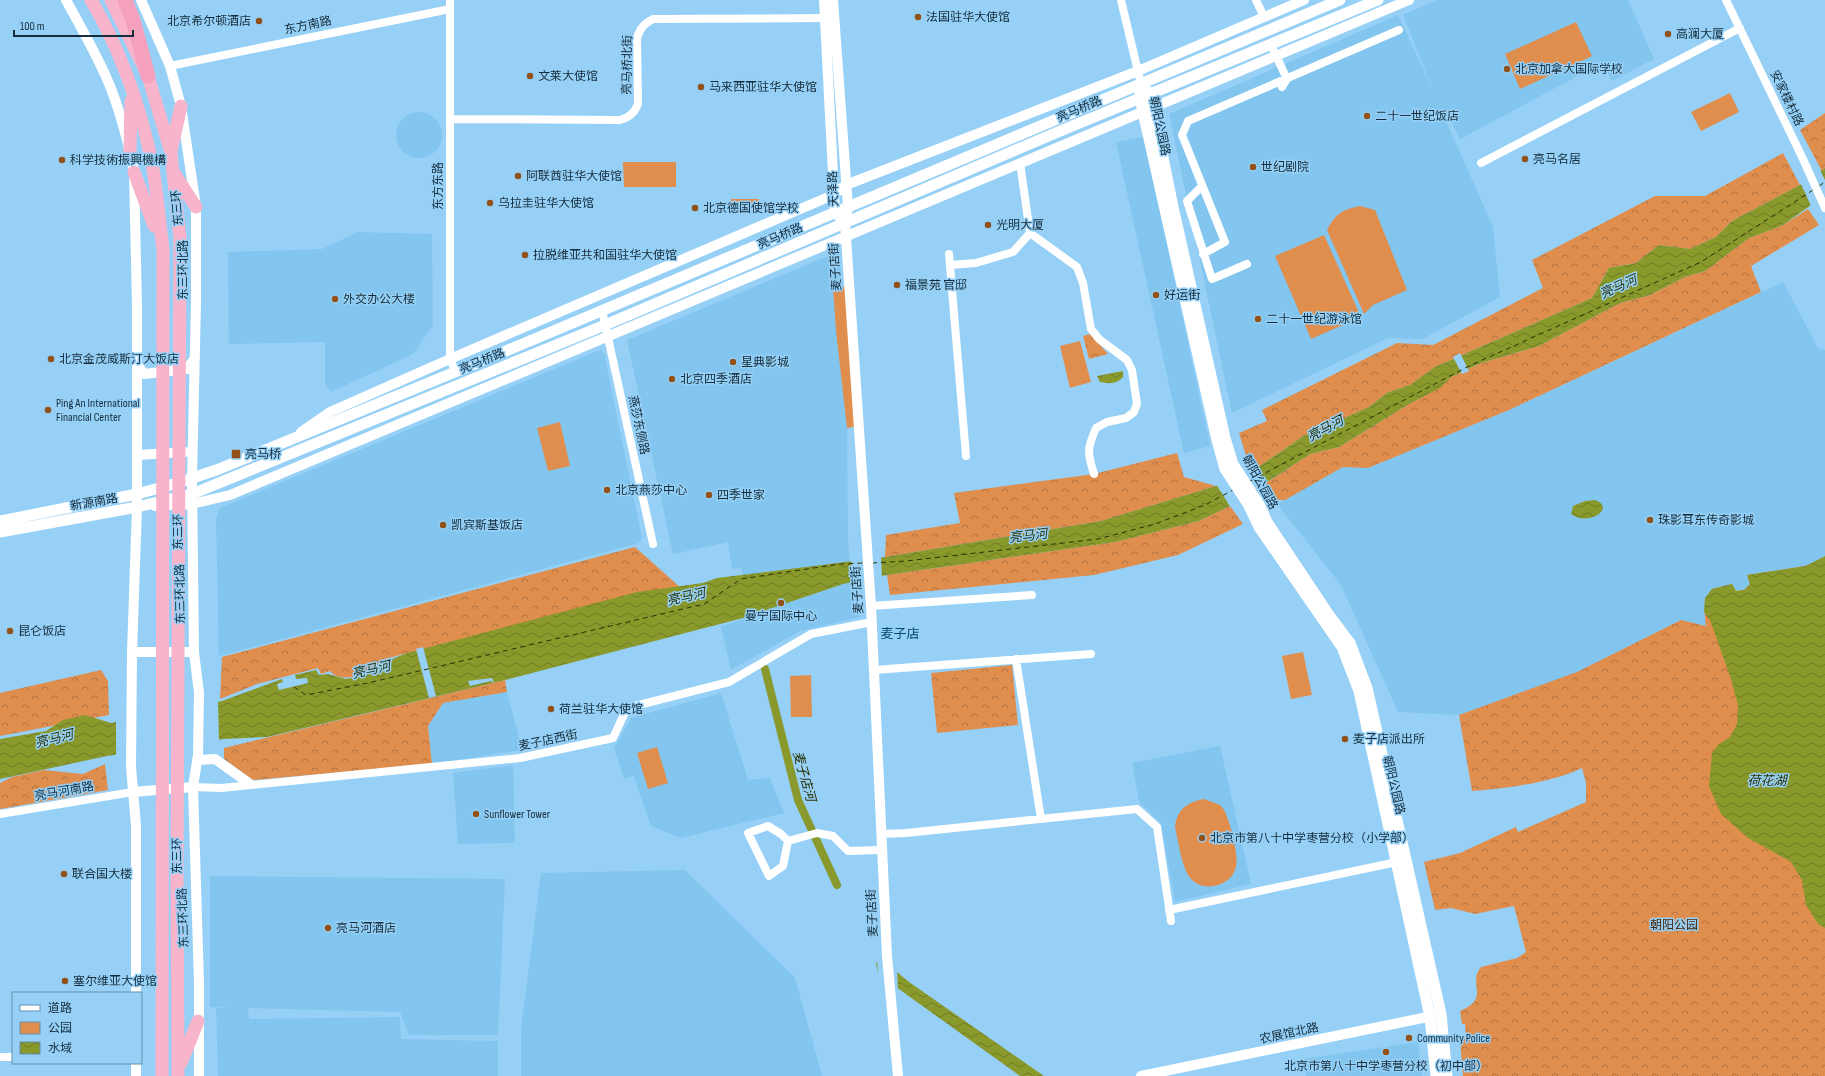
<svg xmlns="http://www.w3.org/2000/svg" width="1825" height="1076" viewBox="0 0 1825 1076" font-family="'Sofia Sans Condensed','Noto Sans SC',sans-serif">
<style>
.built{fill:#82c5ef}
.green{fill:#e08e4e}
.forest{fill:url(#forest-crowns)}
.water{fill:url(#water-waves)}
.pier{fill:#96d0f6}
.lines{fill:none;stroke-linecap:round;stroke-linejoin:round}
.canal{stroke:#8a992b;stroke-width:8}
.ferry{stroke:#2a3002;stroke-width:1;stroke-dasharray:5 4;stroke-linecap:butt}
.minor{stroke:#fff;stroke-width:8}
.tertiary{stroke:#fff;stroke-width:10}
.secondary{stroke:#fff;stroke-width:11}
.trunk{stroke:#f7b4cb;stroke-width:13}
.motorway{stroke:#f5a1be;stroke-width:15}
.poi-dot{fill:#915119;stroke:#96d0f6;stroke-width:1.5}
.labels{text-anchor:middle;stroke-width:3;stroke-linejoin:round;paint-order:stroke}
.poi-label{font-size:12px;fill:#152c3b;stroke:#96d0f6;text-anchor:start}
.street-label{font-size:12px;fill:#152c3b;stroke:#96d0f6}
.park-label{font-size:12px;fill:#472507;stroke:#96d0f6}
.water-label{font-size:13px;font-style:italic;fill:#2a3002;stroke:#96d0f6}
.neighbourhood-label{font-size:13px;fill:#044666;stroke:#96d0f6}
</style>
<defs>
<pattern id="forest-crowns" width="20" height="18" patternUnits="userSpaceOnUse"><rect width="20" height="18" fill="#e08e4e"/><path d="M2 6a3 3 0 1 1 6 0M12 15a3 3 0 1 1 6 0" fill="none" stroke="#b47442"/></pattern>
<pattern id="water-waves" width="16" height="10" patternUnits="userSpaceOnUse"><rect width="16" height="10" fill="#8a992b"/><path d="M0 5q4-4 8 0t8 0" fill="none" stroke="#707d26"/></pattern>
</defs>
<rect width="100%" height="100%" fill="#96d0f6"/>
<path class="built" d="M1437,0H1628L1654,59L1612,81L1602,63L1460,139L1450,120L1446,121L1493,227L1500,297L1423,339L1388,338L1232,413L1169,114L1398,15L1434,93L1403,15Z
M396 135a23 23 0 1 1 46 0a23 23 0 1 1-46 0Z
M1144,137L1210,446L1184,453L1116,142Z
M358,232L432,234L433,325L413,354L331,392L325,383V342L229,344L228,252L322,249Z
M840,251L847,428L848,539L851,585L856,594L860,617L800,631L731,670L721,626L766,613L760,604L750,603L741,568L732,569L728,542L673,554L627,340Z
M1783,282L1818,348L1825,350V557L1806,566L1747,575L1750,584L1744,590L1712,589L1705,598L1704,615L1707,627L1459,715L1398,712L1341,585L1277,504L1343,467L1368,468L1509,410Z
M600,350L604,353L642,538L639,543L219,656L216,519L220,508Z
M507,692L522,750L432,764L428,725L443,703Z
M721,693L748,780L770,778L784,813L681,838L651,826L634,776L624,779L614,748L631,718Z
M1220,746L1251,884L1175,902L1161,823L1139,802L1132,763Z
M513,765L515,843L458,844L453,773Z
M685,870L795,978L822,1076H521V1029L541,873Z
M210,876L505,879L498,1035H409L400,1012L248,1008L249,1019L400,1017L401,1039L498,1041V1076H218L216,1008H237L210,1007Z
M1418,1042L1422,1076H1306L1304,1059Z"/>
<path class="green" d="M1576,22L1592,56L1520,89L1505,54Z
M1730,93L1739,112L1701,131L1691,112Z
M623,162H676V187H624Z
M1360,206L1375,210L1407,290L1373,305L1364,314L1327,230C1336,213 1342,210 1360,206Z
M1324,235L1361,317L1311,339L1275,256Z
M845,287L859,426L847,428L836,331L833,288Z
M1080,341L1091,382L1070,388L1060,346Z
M560,422L570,466L548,471L537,428Z
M1303,652L1312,695L1291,699L1282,656Z
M811,675L812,717H791L790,676Z
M657,747L668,783L648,789L637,753Z
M1204,799L1220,805L1224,810C1230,821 1239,855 1236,867C1231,888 1199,894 1188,875C1181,863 1178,840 1175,827C1177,809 1188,802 1204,799Z"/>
<path class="forest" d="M1825,113V177L1800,130Z
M1783,153L1800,185L1732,221L1716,237L1690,249L1659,245L1636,263L1609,268L1592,298L1435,367L1410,385L1387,393L1369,407L1302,437L1251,472L1239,433L1267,421L1262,410L1397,343L1433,345L1543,288L1532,260L1655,196H1705Z
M731,199H759V202L730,211Z
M1808,209L1819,225L1751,266L1761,292L1509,410L1368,468L1343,467L1285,500H1275L1260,487L1310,454L1339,447L1409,404L1439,388L1451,377L1481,363L1539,346L1620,303L1650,295L1685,277L1705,271L1749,238L1783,225Z
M1090,334L1108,354L1089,359L1083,336Z
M1177,453L1184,477L1216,486L1101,521L885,557L886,535L960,523L954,493L1094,474Z
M1230,506L1243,524L1178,555L1094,575L890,595L887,575L1115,542L1199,521Z
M635,547L681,588L605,602L381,660C375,674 340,685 330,671L321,674L318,668L257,684L220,699L222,657Z
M1825,557V1076H1463L1460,1039L1466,1038L1465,1024H1462L1460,1011C1491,998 1467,985 1481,967L1517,958L1526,952L1514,906L1475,914L1451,908L1435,910L1424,862L1460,853L1516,827L1518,832L1586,802V783L1582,768C1551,783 1507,788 1472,791L1459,715L1577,672L1681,620L1706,626C1704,612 1703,601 1712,589L1732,584L1736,591L1744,590L1750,584L1747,575L1805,566Z
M1012,665L1018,725L937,733L931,673Z
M101,670L108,681L109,715L0,736V693Z
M505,680L507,692L443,703L428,726L432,764L253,780L224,759V748Z
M105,764L108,790L0,809V783L12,777L44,770L83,774Z"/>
<path class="water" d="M1825,168V195L1783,225L1749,238L1705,271L1685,277L1650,295L1620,303L1539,346L1481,363L1451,377L1440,388L1409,404L1339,447L1310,454L1232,505L1199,521L1115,542L887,575L843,584L743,618L505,680L267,737L224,739L107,756L0,779V739L46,731L63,720L85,715L111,723L222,701L282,679L283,682L277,684L279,690L308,683L307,678L296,679L295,675L316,670L319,675L328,674L346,679L367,675L385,662L407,653L637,592L703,583L717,578L885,557L1101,521L1216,486L1251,472L1302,437L1369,407L1387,393L1410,385L1435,367L1592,298L1609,268L1636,263L1659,245L1690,249L1716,237L1732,221L1800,185Z
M1123,371V377C1117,384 1109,384 1100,382L1097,376Z
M1595,500C1617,508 1588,527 1571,514L1573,506L1585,501Z
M1825,556V928L1818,924L1806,905L1802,880L1791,862L1748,838L1721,814L1709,786L1712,753L1718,745L1730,737L1737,724L1738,705L1731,679L1710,620L1704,612L1705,598L1712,589L1732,584L1736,591L1744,590L1750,584L1747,575L1806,566Z
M881,959L909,982L1044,1076H1020L878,974L876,963Z"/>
<path class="pier" d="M1820,170L1825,180V198L1812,208L1800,182Z
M1460,353L1469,371L1462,374L1453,357Z
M1255,466L1267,485L1231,508L1216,484Z
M881,556L882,578L853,584L851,559Z
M423,647L436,696L429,698L416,649Z
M492,678L494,683L491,681L470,686L468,681Z
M218,700L219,741L116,757V720Z
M881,957L897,969L898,990L878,977L877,959Z"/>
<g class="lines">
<path class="canal" d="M765,669L798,800L837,885"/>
<path class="ferry" d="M1819,186L1825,182
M1250,481L1469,366L1701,262L1813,190
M872,563L906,561L1098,539L1155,524L1205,505L1233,490
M294,687L306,695L368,683L704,604L741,579L840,564L863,563"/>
<path class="minor" d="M450,0V359L455,371
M1121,0L1141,84
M1256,0L1264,17
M1726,0L1803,159L1825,208
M1271,45L1287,79L1282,87
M170,66L450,9
M450,119L620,120C629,117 634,114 638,104L637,38C640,28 644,24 653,19L831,18
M1481,163L1740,28
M1202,186L1187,201L1212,279L1247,264
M1030,233L1077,267L1083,283L1091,329L1099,339L1127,360L1132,370L1137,404L1134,412L1126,418L1107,422L1096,428C1087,449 1087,452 1094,474
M949,254L966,456
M1203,254L1225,242L1182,135L1188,121L1399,30
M950,265L976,263L1013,252L1030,233L1020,163
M602,310L653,544
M871,606L1032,595
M1016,659L1041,819
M874,670L1091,654
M193,787L221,788L520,758L613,738L627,708L729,682L811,634L872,622
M0,814L133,792
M881,834L906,833L1137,809L1157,827L1171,921
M788,841L783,866L769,876L748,833L768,826L781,834L788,841L817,833L833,836L848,851L881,850
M1169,910L1397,862
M0,1057H13"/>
<path class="tertiary" d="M66,0C78,22 90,43 101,66C117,98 127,136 134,172L137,307V507L132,652L131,767L136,826V993
M141,0L170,66L181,106L196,207V302L192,479L194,652L199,693L198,755L193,787L199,984V1076
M824,0L835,212L839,217
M833,0L848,207L845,223L871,606L887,956L898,1076
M137,364L144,374L187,369L195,358
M301,432L330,412L450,359L833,195L846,185L1138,71L1304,0
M137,455L185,452
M155,506L192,504L230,495L1409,0
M132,652H194
M197,760L215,759L250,784
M133,792L193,787
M136,1063V1076
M1141,1076L1437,1015"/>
<path class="secondary" d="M1145,89L1150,93L1173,207L1225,438L1233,464L1260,506L1267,522L1329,615L1350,643L1367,688L1441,1014L1447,1076
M1140,90V98L1143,112L1217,440L1225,469L1248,504L1259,527L1342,647L1359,691L1430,1017L1436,1076
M0,521L137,494L181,482L219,469L494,356L1340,0
M0,532L137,507L192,494L605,325L1065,129L1378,0"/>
<path class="trunk" d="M91,0C120,49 139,103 151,158C157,188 159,219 163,249L162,1076
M111,0L148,76L171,153L180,238L177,870L178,1076
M171,151L181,106
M130,152L131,101
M134,172L154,226
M174,173L196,207
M181,1063L198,1021"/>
<path class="motorway" d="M125,0L133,20L148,76"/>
</g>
<g class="poi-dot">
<circle cx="918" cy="17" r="4"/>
<circle cx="259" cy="21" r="4"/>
<circle cx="1668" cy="34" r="4"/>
<circle cx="1507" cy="69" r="4"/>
<circle cx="530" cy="76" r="4"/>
<circle cx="701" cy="87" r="4"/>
<circle cx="1367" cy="116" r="4"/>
<circle cx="1525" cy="159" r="4"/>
<circle cx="62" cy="160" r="4"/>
<circle cx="1253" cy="167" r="4"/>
<circle cx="518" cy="176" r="4"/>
<circle cx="490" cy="203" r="4"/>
<circle cx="695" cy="208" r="4"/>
<circle cx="988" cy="225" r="4"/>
<circle cx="525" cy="255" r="4"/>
<circle cx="897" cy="285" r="4"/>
<circle cx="1156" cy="295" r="4"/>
<circle cx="335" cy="299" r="4"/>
<circle cx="1258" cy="319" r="4"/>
<circle cx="51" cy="359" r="4"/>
<circle cx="733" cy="362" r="4"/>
<circle cx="672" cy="379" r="4"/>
<circle cx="48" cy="410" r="4"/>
<rect x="231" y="449" width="10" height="10" rx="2"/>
<circle cx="607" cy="490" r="4"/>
<circle cx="709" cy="495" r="4"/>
<circle cx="1650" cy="520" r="4"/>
<circle cx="443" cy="525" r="4"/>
<circle cx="781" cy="603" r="4"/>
<circle cx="10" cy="631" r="4"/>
<circle cx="551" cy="709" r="4"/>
<circle cx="1345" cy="739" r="4"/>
<circle cx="476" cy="814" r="4"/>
<circle cx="1202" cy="838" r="4"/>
<circle cx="64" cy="874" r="4"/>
<circle cx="328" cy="928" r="4"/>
<circle cx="65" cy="981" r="4"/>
<circle cx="1409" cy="1038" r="4"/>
<circle cx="1386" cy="1052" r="4"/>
</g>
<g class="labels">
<g class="poi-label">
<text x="926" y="21">法国驻华大使馆</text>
<text x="251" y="25" text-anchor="end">北京希尔顿酒店</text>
<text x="1676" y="38">高澜大厦</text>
<text x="1515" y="73">北京加拿大国际学校</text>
<text x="538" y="80">文莱大使馆</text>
<text x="709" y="91">马来西亚驻华大使馆</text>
<text x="1375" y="120">二十一世纪饭店</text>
<text x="1533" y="163">亮马名居</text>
<text x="70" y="164">科学技術振興機構</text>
<text x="1261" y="171">世纪剧院</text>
<text x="526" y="180">阿联酋驻华大使馆</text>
<text x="498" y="207">乌拉圭驻华大使馆</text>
<text x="703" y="212">北京德国使馆学校</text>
<text x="996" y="229">光明大厦</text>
<text x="533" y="259">拉脱维亚共和国驻华大使馆</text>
<text x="905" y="289">福景苑 官邸</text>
<text x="1164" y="299">好运街</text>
<text x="343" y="303">外交办公大楼</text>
<text x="1266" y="323">二十一世纪游泳馆</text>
<text x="59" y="363">北京金茂威斯汀大饭店</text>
<text x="741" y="366">星典影城</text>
<text x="680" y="383">北京四季酒店</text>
<text x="56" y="407">Ping An International<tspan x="56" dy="14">Financial Center</tspan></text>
<text x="245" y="458">亮马桥</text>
<text x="615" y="494">北京燕莎中心</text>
<text x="717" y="499">四季世家</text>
<text x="1658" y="524">珠影耳东传奇影城</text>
<text x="451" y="529">凯宾斯基饭店</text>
<text x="781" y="620" text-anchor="middle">曼宁国际中心</text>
<text x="18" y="635">昆仑饭店</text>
<text x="559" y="713">荷兰驻华大使馆</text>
<text x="1353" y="743">麦子店派出所</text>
<text x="484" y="818">Sunflower Tower</text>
<text x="1210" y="842">北京市第八十中学枣营分校（小学部）</text>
<text x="72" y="878">联合国大楼</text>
<text x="336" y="932">亮马河酒店</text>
<text x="73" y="985">塞尔维亚大使馆</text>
<text x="1417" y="1042">Community Police</text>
<text x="1386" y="1070" text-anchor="middle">北京市第八十中学枣营分校（初中部）</text>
</g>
<g class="street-label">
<text transform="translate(308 25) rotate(-12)" y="4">东方南路</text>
<text transform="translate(627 65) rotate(-89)" y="4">亮马桥北街</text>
<text transform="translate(1787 98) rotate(64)" y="4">安家楼村路</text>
<text transform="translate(1079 109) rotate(-23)" y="4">亮马桥路</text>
<text transform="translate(1160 126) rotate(78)" y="4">朝阳公园路</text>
<text transform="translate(438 186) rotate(-90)" y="4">东方东路</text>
<text transform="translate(833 189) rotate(-92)" y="4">天泽路</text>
<text transform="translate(177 208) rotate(-95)" y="4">东三环</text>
<text transform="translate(780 236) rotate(-23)" y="4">亮马桥路</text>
<text transform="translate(835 267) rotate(-94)" y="4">麦子店街</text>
<text transform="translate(183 270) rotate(-90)" y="4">东三环北路</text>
<text transform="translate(482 361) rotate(-22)" y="4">亮马桥路</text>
<text transform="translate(639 425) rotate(78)" y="4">燕莎东侧路</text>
<text transform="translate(1260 482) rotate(61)" y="4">朝阳公园路</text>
<text transform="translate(94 502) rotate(-10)" y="4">新源南路</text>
<text transform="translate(178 532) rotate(-90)" y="4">东三环</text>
<text transform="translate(857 590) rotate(-94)" y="4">麦子店街</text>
<text transform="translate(180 594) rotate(-91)" y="4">东三环北路</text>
<text transform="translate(548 740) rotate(-12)" y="4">麦子店西街</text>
<text transform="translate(1394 785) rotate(77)" y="4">朝阳公园路</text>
<text transform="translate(64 791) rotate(-10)" y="4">亮马河南路</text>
<text transform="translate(177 856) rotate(-90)" y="4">东三环</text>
<text transform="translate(872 913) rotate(-93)" y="4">麦子店街</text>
<text transform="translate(183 918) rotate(-92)" y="4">东三环北路</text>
<text transform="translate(1289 1033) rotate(-12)" y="4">农展馆北路</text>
</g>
<g class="park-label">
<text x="1674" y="929">朝阳公园</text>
</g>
<g class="water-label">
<text transform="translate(1618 286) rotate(-24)" y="5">亮马河</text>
<text transform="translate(1325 428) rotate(-28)" y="5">亮马河</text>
<text transform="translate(1028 535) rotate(-7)" y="5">亮马河</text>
<text transform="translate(686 596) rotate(-13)" y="5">亮马河</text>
<text transform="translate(371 669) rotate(-13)" y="5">亮马河</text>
<text transform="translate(54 738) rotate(-14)" y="5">亮马河</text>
<text transform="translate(805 776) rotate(74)" y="5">麦子店河</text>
<text x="1767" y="785">荷花湖</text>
</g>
<g class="neighbourhood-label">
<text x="900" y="638">麦子店</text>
</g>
</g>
<rect x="12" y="992" width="130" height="72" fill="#96d0f6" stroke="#628eab"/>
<rect x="20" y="1005" width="20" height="6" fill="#ffffff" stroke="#628eab"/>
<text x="48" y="1012" font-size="12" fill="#152c3b">道路</text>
<rect x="20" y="1022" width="20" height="12" fill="#e08e4e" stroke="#628eab"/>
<text x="48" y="1032" font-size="12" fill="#152c3b">公园</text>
<rect x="20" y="1042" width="20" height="12" fill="url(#water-waves)" stroke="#628eab"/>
<text x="48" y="1052" font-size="12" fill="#152c3b">水域</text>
<path d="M14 30v6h119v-6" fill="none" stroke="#152c3b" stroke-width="2"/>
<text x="20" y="30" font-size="12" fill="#152c3b" stroke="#96d0f6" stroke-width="3" paint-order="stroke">100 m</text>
</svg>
